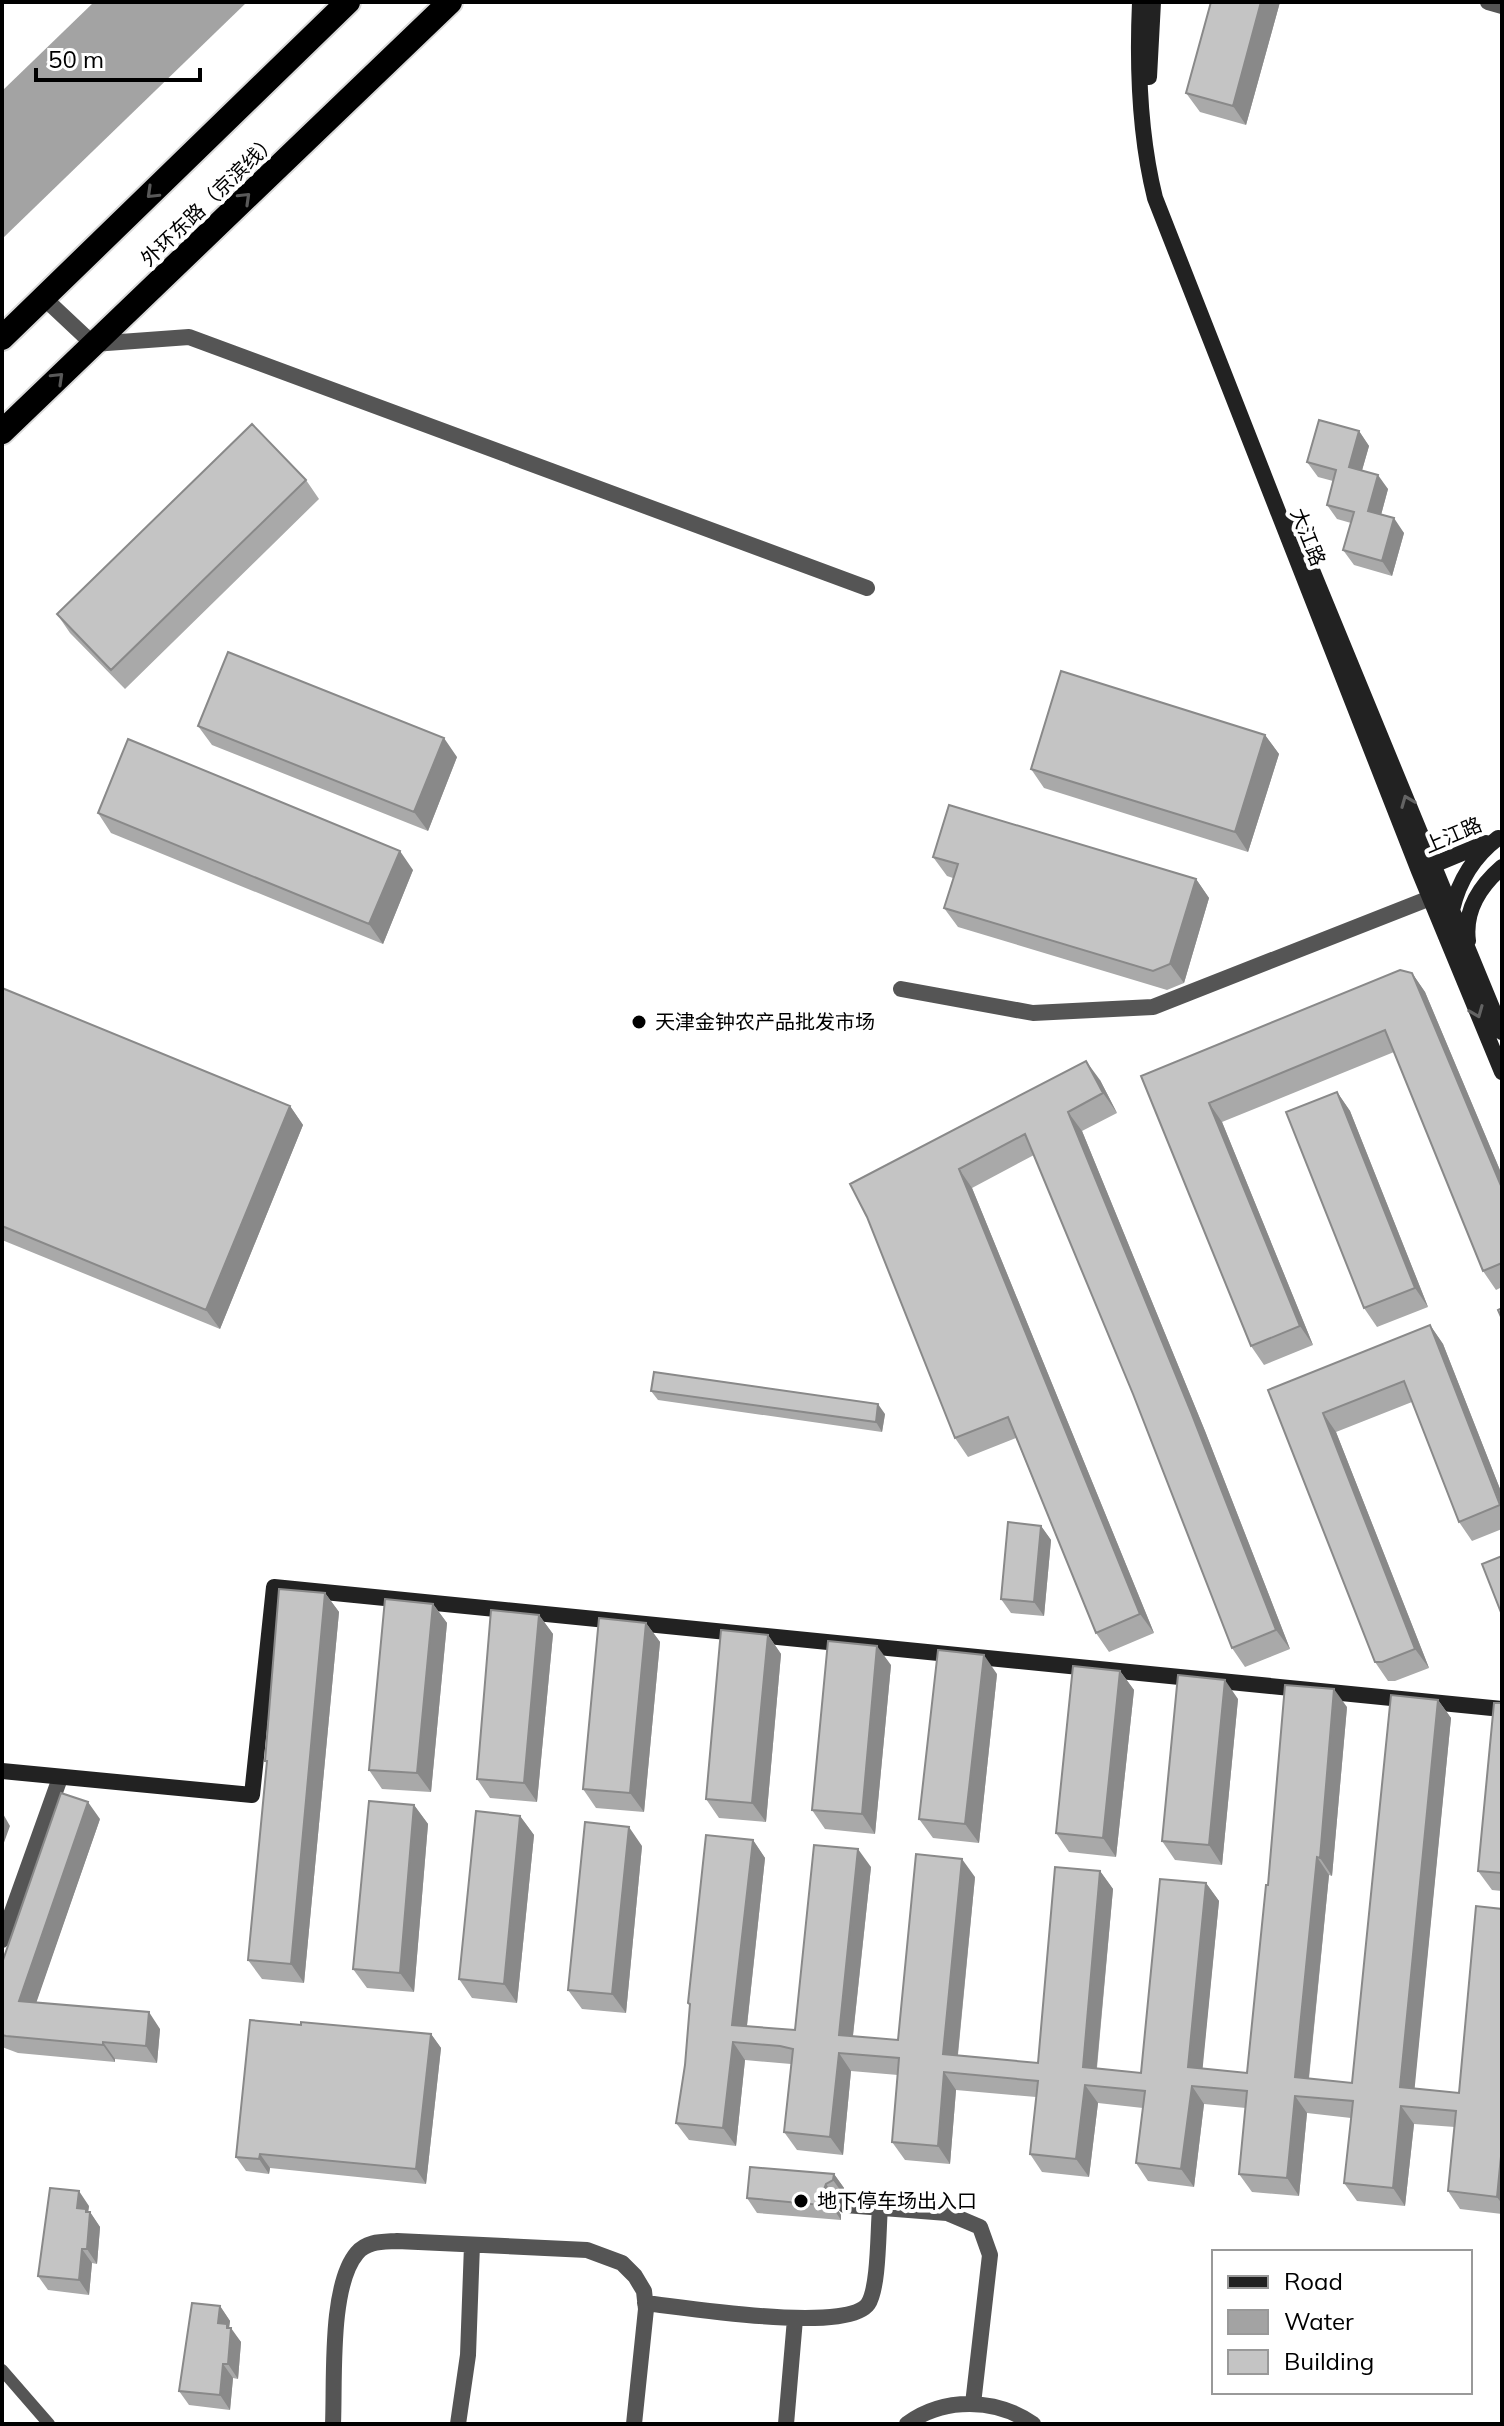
<svg xmlns="http://www.w3.org/2000/svg" width="1504" height="2426" viewBox="0 0 1504 2426" font-family="Mulish,'Noto Sans SC',sans-serif">
<style>
.water{fill:#a3a3a3}
.lines{fill:none;stroke-linecap:round;stroke-linejoin:round}
.highway-casing{stroke:#dbdbdb;stroke-width:28}
.lane{stroke:#555;stroke-width:12}
.street{stroke:#555;stroke-width:16}
.secondary{stroke:#222;stroke-width:16}
.highway{stroke:#000;stroke-width:24}
.wall{fill:#a9a9a9}
.shaded-wall{fill:#898989}
.building{fill:#c4c4c4;stroke:#898989;stroke-width:2}
.oneway{stroke:#595959}
.oneway2{stroke:#646464}
.poi-dot{fill:#000;stroke:#fff;stroke-width:3}
.labels{text-anchor:middle;stroke-width:8;stroke-linejoin:round;paint-order:stroke}
.street-label{font-size:20px;fill:#000;stroke:#fff}
.poi-label{font-size:20px;fill:#000;stroke:#fff;text-anchor:start}
</style>
<rect width="100%" height="100%" fill="#fff"/>
<path class="water" d="M94,2H247L2,239V91Z"/>
<g class="lines">
<defs>
<path id="highway" d="M2,338L348,2
M2,432L450,2"/>
</defs>
<use href="#highway" class="highway-casing"/>
<path class="lane" d="M2,2370L49,2424"/>
<path class="street" d="M1488,2L1502,6
M44,298L93,344L189,337L867,588
M901,989L1033,1013L1153,1007L1443,893
M2,1940L60,1778
M845,2205L947,2213L980,2227L990,2255L973,2404
M645,2303C683,2307 847,2334 868,2304C879,2288 878,2229 880,2208
M333,2424C335,2380 329,2286 357,2253C367,2241 382,2242 397,2241L587,2250L622,2263L635,2276L644,2291L646,2309L634,2424
M458,2424L468,2355L472,2245
M786,2424L795,2319
M907,2424C944,2397 996,2398 1033,2424"/>
<path class="secondary" d="M1140,2C1137,68 1139,134 1155,198L1419,871L1502,1072
M1149,77L1153,2
M1291,519L1502,1032
M1426,868L1486,843
M1452,910C1459,880 1473,857 1498,838
M1468,941C1464,911 1480,886 1502,867
M2,1771L252,1795L274,1587L1502,1709"/>
<use href="#highway" class="highway"/>
</g>
<path class="wall" d="M1211,2H1280L1246,125L1200,112L1186,93Z
M1359,431L1369,446L1362,470L1388,489L1381,515L1404,533L1392,576L1354,565L1343,550L1351,523L1337,519L1327,505L1333,481L1318,477L1307,462Z
M306,480L319,499L125,689L70,633L57,614Z
M198,726L457,757L428,831L212,745Z
M1265,735L1279,754L1248,852L1044,788L1031,769Z
M98,813L413,870L383,944L111,833Z
M933,857L1196,879L1209,898L1184,983L1167,990L958,927L944,908L953,878L947,876Z
M1412,973L1425,992L1502,1175V1287L1496,1290L1483,1271L1394,1052L1222,1122L1313,1345L1264,1365L1251,1346L1141,1076Z
M2,988L290,1106L303,1125L220,1329L2,1240Z
M1100,1080L1117,1113L1082,1131L1205,1431L1290,1649L1245,1667L1232,1648L1133,1394L1034,1155L972,1188L1154,1633L1109,1652L1096,1633L1016,1438L968,1457L955,1438L867,1217Z
M1337,1092L1350,1111L1428,1307L1377,1327L1364,1308Z
M1430,1325L1443,1344L1502,1494V1529L1472,1541L1459,1522L1412,1402L1336,1432L1429,1668L1395,1681H1388L1375,1662L1268,1390Z
M651,1391L885,1414L882,1432L658,1400Z
M1041,1526L1051,1540L1044,1616L1011,1613L1001,1599Z
M325,1593L339,1612L304,1983L262,1979L248,1960L267,1764L265,1761Z
M433,1604L447,1623L431,1792L382,1789L369,1770Z
M539,1615L553,1634L537,1802L490,1798L477,1779Z
M646,1623L660,1642L644,1812L596,1808L583,1789Z
M768,1635L781,1654L766,1822L719,1818L706,1799Z
M891,1665L875,1834L825,1829L812,1810Z
M1120,1671L1134,1690L1116,1857L1069,1852L1056,1833Z
M997,1674L979,1843L933,1838L919,1819Z
M1238,1699L1222,1865L1175,1860L1162,1841Z
M1438,1700L1451,1718L1414,2089L1459,2093L1502,1909V2214L1460,2209L1448,2191L1455,2127L1414,2124L1405,2206L1357,2201L1344,2183L1351,2118L1307,2113L1299,2196L1252,2192L1239,2174L1246,2108L1204,2104L1194,2187L1148,2181L1136,2163L1143,2108L1098,2103L1089,2177L1042,2172L1030,2154L1036,2097L956,2090L950,2164L905,2160L892,2142L898,2075L851,2071L843,2155L797,2150L784,2132L791,2064L745,2060L736,2146L689,2140L676,2123L685,2065L690,2007L688,2003L753,1840L765,1858L747,2026L795,2030L871,1867L853,2036L898,2040L975,1877L958,2055L1038,2063L1100,1871L1113,1889L1097,2068L1141,2073L1206,1883L1219,1901L1202,2069L1247,2073L1268,1885L1347,1707L1332,1876L1329,1875L1309,2079L1352,2083Z
M1502,1703V1891L1492,1890L1478,1871Z
M414,1805L428,1824L414,1992L367,1988L353,1969Z
M520,1816L534,1835L517,2003L472,1998L459,1979Z
M100,1819L36,2002L160,2029L157,2063L115,2059V2062L18,2053L2,2047V1963Z
M642,1846L626,2013L582,2009L568,1990Z
M301,2025L431,2034L441,2048L426,2184L270,2168L269,2174L246,2171L236,2157Z
M834,2174L844,2188L843,2194L836,2198L834,2203L841,2215V2220L757,2213L747,2198Z
M89,2206L88,2212H90L100,2227L97,2264L92,2263L89,2295L48,2290L38,2276Z
M220,2306L230,2321L229,2328L241,2342L238,2379L233,2378L230,2410L189,2405L179,2391Z"/>
<path class="shaded-wall" d="M1261,2H1280L1246,125L1233,106Z
M1359,431L1369,446L1359,481L1349,467Z
M1378,475L1388,489L1378,526L1368,511Z
M1394,518L1404,533L1392,576L1382,561Z
M1265,735L1279,754L1248,852L1235,832Z
M444,738L457,757L428,831L414,812Z
M400,851L413,870L383,944L369,924Z
M1196,879L1209,898L1184,983L1170,964Z
M1412,973L1425,992L1502,1175V1188Z
M1086,1061L1100,1080L1117,1113L1103,1093Z
M1337,1092L1350,1111L1428,1307L1415,1288Z
M1209,1103L1222,1122L1313,1345L1300,1326Z
M290,1106L303,1125L220,1329L206,1310Z
M1068,1112L1082,1131L1205,1431L1290,1649L1276,1630Z
M959,1169L972,1188L1154,1633L1140,1614Z
M1430,1325L1443,1344L1502,1494V1508Z
M878,1404L885,1414L882,1432L876,1422Z
M1323,1413L1336,1432L1429,1668L1415,1649Z
M1041,1526L1051,1540L1044,1616L1034,1602Z
M325,1593L339,1612L304,1983L291,1964Z
M433,1604L447,1623L431,1792L417,1773Z
M539,1615L553,1634L537,1802L524,1783Z
M646,1623L660,1642L644,1812L630,1793Z
M768,1635L781,1654L766,1822L752,1803Z
M877,1646L891,1665L875,1834L862,1814Z
M984,1655L997,1674L979,1843L965,1824Z
M1120,1671L1134,1690L1116,1857L1103,1838Z
M1225,1680L1238,1699L1222,1865L1209,1845Z
M1334,1689L1347,1707L1332,1876L1320,1858Z
M1438,1700L1451,1718L1413,2105L1400,2087Z
M88,1802L100,1819L31,2018L19,2001Z
M414,1805L428,1824L414,1992L400,1973Z
M2,1812L10,1826L2,1848Z
M520,1816L534,1835L517,2003L504,1984Z
M629,1827L642,1846L626,2013L612,1994Z
M753,1840L765,1858L745,2043L732,2025Z
M858,1849L871,1867L851,2053L839,2035Z
M1317,1857L1329,1875L1307,2095L1295,2077Z
M962,1859L975,1877L956,2072L943,2054Z
M1100,1871L1113,1889L1095,2085L1083,2067Z
M1206,1883L1219,1901L1201,2085L1188,2067Z
M149,2012L160,2029L157,2063L146,2046Z
M431,2034L441,2048L426,2184L416,2169Z
M103,2042L115,2059V2062L103,2045Z
M733,2042L745,2060L736,2146L723,2128Z
M839,2053L851,2071L843,2155L830,2137Z
M944,2072L956,2090L950,2164L938,2146Z
M1085,2085L1098,2103L1089,2177L1076,2159Z
M1192,2086L1204,2104L1194,2187L1181,2169Z
M1295,2096L1307,2113L1299,2196L1287,2178Z
M1401,2106L1414,2124L1405,2206L1393,2188Z
M1502,2146V2204L1497,2197Z
M260,2154L270,2168L269,2174L259,2159Z
M834,2174L844,2188L843,2194L833,2180Z
M826,2184L836,2198L835,2205L841,2215V2220L825,2196L824,2189Z
M79,2191L89,2206L88,2213L90,2212L100,2227L97,2264L87,2249L77,2208Z
M82,2249L92,2263L89,2295L79,2280Z
M220,2306L230,2321L229,2328H231L241,2342L238,2379L228,2364L218,2323Z
M223,2364L233,2378L230,2410L220,2395Z"/>
<path class="building" d="M1211,2H1261L1233,106L1186,93Z
M1319,420L1359,431L1349,467L1378,475L1368,511L1394,518L1382,561L1343,550L1354,512L1327,505L1336,470L1307,462Z
M252,424L306,480L111,670L57,614Z
M228,652L444,738L414,812L198,726Z
M1061,671L1265,735L1235,832L1031,769Z
M128,739L400,851L369,924L98,813Z
M949,805L1196,879L1170,964L1153,971L944,908L958,864L933,857Z
M1400,970L1412,973L1502,1188V1263L1483,1271L1385,1030L1209,1103L1300,1326L1251,1346L1141,1076Z
M2,988L290,1106L206,1310L2,1226Z
M1086,1061L1103,1093L1068,1112L1191,1412L1276,1630L1232,1648L1133,1394L1025,1134L959,1169L1140,1614L1096,1633L1008,1417L955,1438L867,1217L850,1184Z
M1337,1092L1415,1288L1364,1308L1286,1112Z
M1502,1308V1319L1498,1310Z
M1430,1325L1500,1505L1459,1522L1404,1381L1323,1413L1415,1649L1382,1662H1375L1268,1390Z
M654,1372L878,1404L876,1422L651,1391Z
M1008,1522L1041,1526L1034,1602L1001,1599Z
M1502,1556V1615L1482,1564Z
M279,1589L325,1593L291,1964L248,1960L267,1761H265Z
M385,1599L433,1604L417,1773L369,1770Z
M491,1610L539,1615L524,1783L477,1779Z
M599,1618L646,1623L630,1793L583,1789Z
M721,1630L768,1635L752,1803L706,1799Z
M828,1641L877,1646L862,1814L812,1810Z
M938,1650L984,1655L965,1824L919,1819Z
M1073,1666L1120,1671L1103,1838L1056,1833Z
M1178,1675L1225,1680L1209,1845L1162,1841Z
M1285,1685L1334,1689L1320,1858L1317,1857L1295,2077L1352,2083L1391,1695L1438,1700L1400,2087L1459,2093L1476,1906L1502,1909V2146L1497,2197L1448,2191L1456,2111L1401,2106L1393,2188L1344,2183L1353,2101L1295,2096L1287,2178L1239,2174L1247,2091L1192,2086L1181,2169L1136,2163L1145,2091L1085,2085L1076,2159L1030,2154L1038,2081L944,2072L938,2146L892,2142L899,2058L839,2053L830,2137L784,2132L793,2049L780,2046L733,2042L723,2128L676,2123L685,2065L690,2004L688,2003L706,1835L753,1840L732,2025L795,2030L814,1845L858,1849L839,2035L898,2040L916,1854L962,1859L943,2054L1038,2063L1055,1867L1100,1871L1083,2067L1141,2073L1160,1879L1206,1883L1188,2067L1247,2073L1266,1885H1268Z
M1494,1703H1502V1873L1478,1871Z
M61,1793L88,1802L19,2001L149,2012L146,2046L103,2042V2045L6,2036L2,2035V1963Z
M369,1801L414,1805L400,1973L353,1969Z
M476,1811L520,1816L504,1984L459,1979Z
M585,1822L629,1827L612,1994L568,1990Z
M250,2020L301,2025V2022L431,2034L416,2169L260,2154L259,2159L236,2157Z
M750,2167L834,2174L833,2180L826,2184L824,2189L825,2196L831,2201V2206L747,2198Z
M50,2188L79,2191L77,2208L86,2209V2212H90L87,2249H82L79,2280L38,2276Z
M192,2303L220,2306L218,2323L227,2324V2328H231L228,2364H223L220,2395L179,2391Z"/>
<defs><path id="oneway-chevron" d="M-2-3.5L2.5 0L-2 3.5" fill="none" stroke-width="1.6" stroke-linecap="round" stroke-linejoin="round" transform="scale(2)"/></defs>
<g class="oneway">
<use href="#oneway-chevron" transform="translate(152 193) rotate(136)"/>
<use href="#oneway-chevron" transform="translate(245 198) rotate(-44)"/>
<use href="#oneway-chevron" transform="translate(58 378) rotate(-44)"/>
</g>
<g class="oneway2">
<use href="#oneway-chevron" transform="translate(1407 801) rotate(-112)"/>
<use href="#oneway-chevron" transform="translate(1477 1012) rotate(68)"/>
</g>
<g class="poi-dot">
<circle cx="639" cy="1022" r="8"/>
<circle cx="801" cy="2201" r="8"/>
</g>
<g class="labels">
<g class="street-label">
<text transform="translate(209 200) rotate(-44)" y="7">外环东路（京滨线）</text>
<text transform="translate(1308 537) rotate(68)" y="7">大江路</text>
<text transform="translate(1453 835) rotate(-23)" y="7">上江路</text>
</g>
<g class="poi-label">
<text x="655" y="1029">天津金钟农产品批发市场</text>
<text x="817" y="2208">地下停车场出入口</text>
</g>
</g>
<rect width="1504" height="2426" fill="none" stroke="#000000" stroke-width="8"/>
<rect x="1212" y="2250" width="260" height="144" fill="#ffffff" stroke="#999999" stroke-width="2"/>
<rect x="1228" y="2276" width="40" height="12" fill="#222222" stroke="#999999" stroke-width="2"/>
<text x="1284" y="2290" font-size="24" fill="#000000">Road</text>
<rect x="1228" y="2310" width="40" height="24" fill="#a3a3a3" stroke="#999999" stroke-width="2"/>
<text x="1284" y="2330" font-size="24" fill="#000000">Water</text>
<rect x="1228" y="2350" width="40" height="24" fill="#c4c4c4" stroke="#999999" stroke-width="2"/>
<text x="1284" y="2370" font-size="24" fill="#000000">Building</text>
<path d="M36 68v12h164v-12" fill="none" stroke="#000000" stroke-width="4"/>
<text x="48" y="68" font-size="24" fill="#000000" stroke="#ffffff" stroke-width="6" paint-order="stroke">50 m</text>
</svg>
